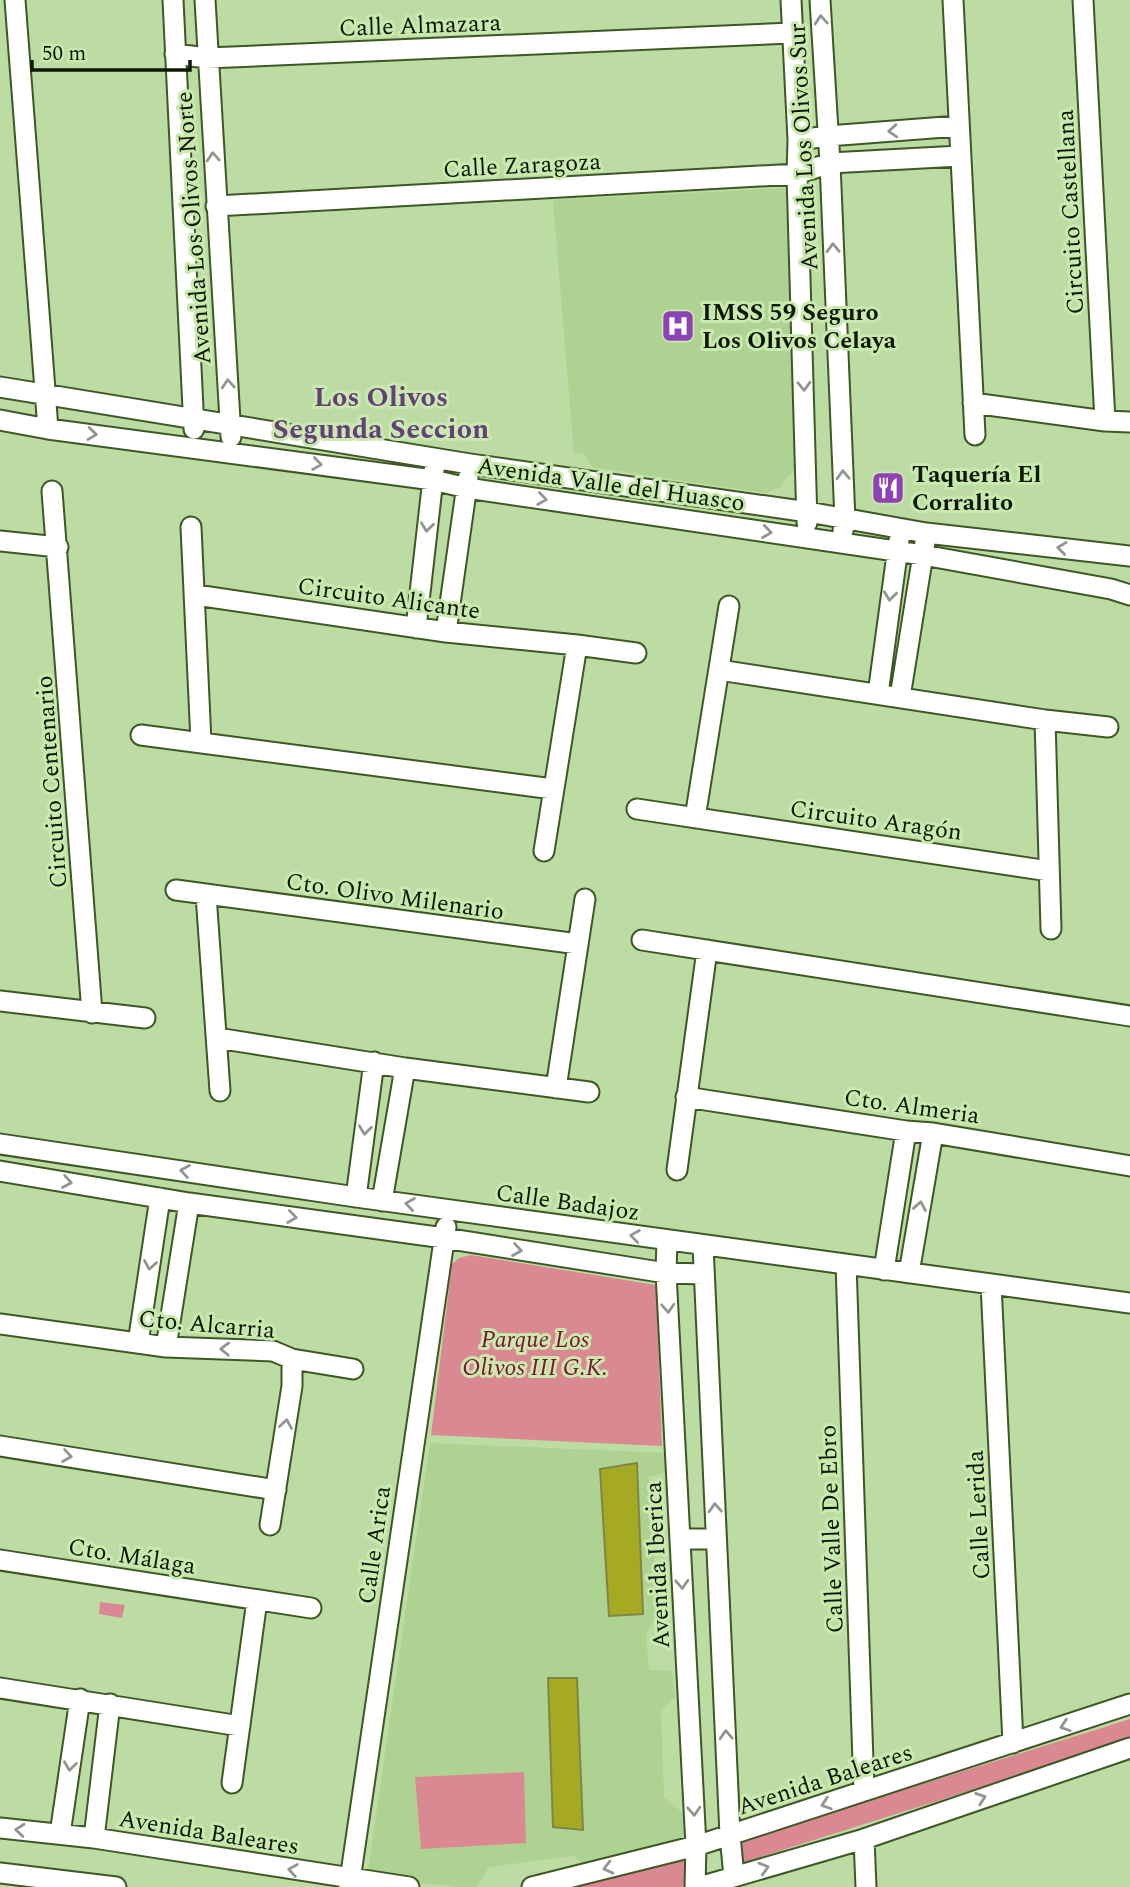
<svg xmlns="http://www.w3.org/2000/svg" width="1130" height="1887" viewBox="0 0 1130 1887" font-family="Spectral,serif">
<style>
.built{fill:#aed292}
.green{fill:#da8993}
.building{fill:#a5aa22;stroke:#818548;stroke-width:2}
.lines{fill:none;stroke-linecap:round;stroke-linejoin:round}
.street-casing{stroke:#3d5824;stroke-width:23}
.street{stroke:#fff;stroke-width:19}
.oneway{stroke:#92978e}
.labels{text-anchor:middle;stroke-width:6;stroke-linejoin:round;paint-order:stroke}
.street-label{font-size:24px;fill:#0d1804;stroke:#c9e9af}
.poi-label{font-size:24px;font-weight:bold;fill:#0d1804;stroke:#c9e9af;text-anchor:start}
.park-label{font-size:24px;font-style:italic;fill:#801331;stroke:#c9e9af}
.quarter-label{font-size:28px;font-weight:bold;fill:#64407a;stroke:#c9e9af}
</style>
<rect width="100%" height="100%" fill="#bcdca3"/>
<path class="built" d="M786,188L797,466L780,487L765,493L592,467L584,454L574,453L553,200Z
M430,1443L665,1453L666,1473L649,1477L658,1612L646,1636L649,1670L672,1671L675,1697L661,1710L664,1797L683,1813L685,1835L672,1844L587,1866L573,1856L489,1867L476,1887H457L371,1877L368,1871Z"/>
<path class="green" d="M471,1255L656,1285L662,1446L431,1435L452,1264L459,1258Z
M100,1602L125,1605L122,1618L99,1614Z
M1130,1719V1740L738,1864L734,1843Z
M524,1772L526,1843L421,1849L415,1777Z
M687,1852L689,1885L681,1887H548Z"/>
<path class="building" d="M637,1463L643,1614L609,1616L600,1469Z
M548,1678H577L583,1830L553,1827Z"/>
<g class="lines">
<defs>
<path id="street" d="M15,0L48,429
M173,0L194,429
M205,0L231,437
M791,0L798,140L797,174L807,523
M820,0L830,163L845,520L843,531
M953,0L975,435
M1083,0L1105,421
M175,54L207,58L792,33
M798,140L828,136L958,126
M216,206L797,174L830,163L960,156
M0,387L470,464L808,512L926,533L1130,556
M973,403L1105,421L1130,422
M0,420L48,429L433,480L467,488L923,555L1111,589L1130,595
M52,491L92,1013
M191,527L201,742
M0,541L58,547
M196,595L446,632L577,645L636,653
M416,628L434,470
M446,632L468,478
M719,670L1045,720L1108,727
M878,694L899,540
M900,697L925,542
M1045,720L1051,929
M141,735L553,789
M637,809L1049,871
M695,818L729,606
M544,851L577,645
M176,890L578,944
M206,895L220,1091
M642,940L1130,1016
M0,1001L145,1018
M217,1038L405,1068L589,1092
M556,1088L585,899
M686,1097L906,1131L933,1133L1130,1166
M0,1144L356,1197L1130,1303
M677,1170L707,950
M0,1171L189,1203L444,1238L666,1273L704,1274
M356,1197L374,1062
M382,1201L405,1068
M667,1240L666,1273L696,1846L695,1887
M703,1245L730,1835L734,1877
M846,1264L864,1791
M884,1270L906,1131
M909,1273L933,1133
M991,1284L1013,1743
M0,1324L166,1347L273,1351L292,1359L353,1369
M138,1343L160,1198
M166,1347L189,1203
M0,1446L276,1490
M270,1525L292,1386V1359
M680,1539H716
M0,1560L311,1608
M0,1688L240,1726
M232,1783L257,1600
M0,1828L94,1838L409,1887
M60,1834L80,1699
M94,1838L110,1704
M864,1839L866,1887
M0,1873L116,1887
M349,1887L446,1227
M532,1887L696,1846L1130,1704
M699,1887L864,1839L1130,1748"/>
</defs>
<use href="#street" class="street-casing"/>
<use href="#street" class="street"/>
</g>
<defs><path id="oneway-chevron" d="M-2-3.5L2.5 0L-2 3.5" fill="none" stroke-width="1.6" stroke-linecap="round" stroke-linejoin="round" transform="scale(1.75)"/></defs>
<g class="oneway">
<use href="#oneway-chevron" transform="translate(821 20) rotate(-94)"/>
<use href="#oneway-chevron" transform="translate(893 131) rotate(176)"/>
<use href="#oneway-chevron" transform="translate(213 157) rotate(-94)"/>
<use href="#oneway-chevron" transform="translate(833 248) rotate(-92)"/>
<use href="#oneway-chevron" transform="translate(228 384) rotate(-94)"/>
<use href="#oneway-chevron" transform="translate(804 386) rotate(88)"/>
<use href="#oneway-chevron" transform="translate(92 434) rotate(7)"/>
<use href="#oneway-chevron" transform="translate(317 464) rotate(8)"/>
<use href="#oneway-chevron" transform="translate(843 475) rotate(-92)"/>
<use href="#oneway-chevron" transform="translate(542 499) rotate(8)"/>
<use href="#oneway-chevron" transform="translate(427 527) rotate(97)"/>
<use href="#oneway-chevron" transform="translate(767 532) rotate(8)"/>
<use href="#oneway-chevron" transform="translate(1062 548) rotate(-173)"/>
<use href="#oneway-chevron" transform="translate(890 596) rotate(97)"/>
<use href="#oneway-chevron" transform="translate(365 1130) rotate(97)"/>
<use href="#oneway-chevron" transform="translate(185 1171) rotate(-171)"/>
<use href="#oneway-chevron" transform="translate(67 1182) rotate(10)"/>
<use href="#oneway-chevron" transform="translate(410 1204) rotate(-172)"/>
<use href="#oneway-chevron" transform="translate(920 1206) rotate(-80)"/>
<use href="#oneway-chevron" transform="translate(292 1217) rotate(8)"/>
<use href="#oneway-chevron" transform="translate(635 1236) rotate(-172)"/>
<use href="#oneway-chevron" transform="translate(517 1250) rotate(9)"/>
<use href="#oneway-chevron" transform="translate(150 1265) rotate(99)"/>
<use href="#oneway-chevron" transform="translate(668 1308) rotate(87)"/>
<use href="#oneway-chevron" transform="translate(225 1349) rotate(-178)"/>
<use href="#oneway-chevron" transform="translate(286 1424) rotate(-81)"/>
<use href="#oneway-chevron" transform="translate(67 1456) rotate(9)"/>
<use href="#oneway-chevron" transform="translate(715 1508) rotate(-93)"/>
<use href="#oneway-chevron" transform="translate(682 1584) rotate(87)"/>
<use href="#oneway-chevron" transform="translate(1065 1726) rotate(162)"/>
<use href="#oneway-chevron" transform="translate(726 1735) rotate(-93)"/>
<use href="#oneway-chevron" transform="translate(70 1766) rotate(98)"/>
<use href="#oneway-chevron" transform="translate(981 1798) rotate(-19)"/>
<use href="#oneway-chevron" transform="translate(826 1804) rotate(162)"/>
<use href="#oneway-chevron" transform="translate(694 1811) rotate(87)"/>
<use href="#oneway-chevron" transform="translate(20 1830) rotate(-175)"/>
<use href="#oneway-chevron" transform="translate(608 1868) rotate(166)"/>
<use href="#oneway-chevron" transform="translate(764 1868) rotate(-16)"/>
<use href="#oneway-chevron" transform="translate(293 1870) rotate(-171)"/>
</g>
<defs>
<symbol id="hospital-square" viewBox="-11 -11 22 22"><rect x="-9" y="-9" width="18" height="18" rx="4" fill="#8e43b5" stroke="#c9e9af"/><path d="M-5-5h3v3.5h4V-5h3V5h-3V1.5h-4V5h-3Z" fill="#fff"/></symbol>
<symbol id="restaurant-square" viewBox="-11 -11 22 22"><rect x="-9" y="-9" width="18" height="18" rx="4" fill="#8e43b5" stroke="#c9e9af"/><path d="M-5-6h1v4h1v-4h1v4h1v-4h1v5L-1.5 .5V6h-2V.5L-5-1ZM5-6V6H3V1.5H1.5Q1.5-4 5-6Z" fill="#fff"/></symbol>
</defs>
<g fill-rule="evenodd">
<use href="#hospital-square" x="659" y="307" width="38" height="38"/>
<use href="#restaurant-square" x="869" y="469" width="38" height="38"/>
</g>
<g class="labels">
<g class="street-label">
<text transform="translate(420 25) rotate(-2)" y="8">Calle Almazara</text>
<text transform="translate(803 147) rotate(-93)" y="8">Avenida Los Olivos Sur</text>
<text transform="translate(522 165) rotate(-3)" y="8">Calle Zaragoza</text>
<text transform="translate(1070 212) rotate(-93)" y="8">Circuito Castellana</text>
<text transform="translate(193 228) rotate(-94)" y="8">Avenida Los Olivos Norte</text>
<text transform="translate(611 484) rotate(8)" y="8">Avenida Valle del Huasco</text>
<text transform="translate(389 598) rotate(8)" y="8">Circuito Alicante</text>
<text transform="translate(51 782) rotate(-94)" y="8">Circuito Centenario</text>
<text transform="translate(876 820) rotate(8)" y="8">Circuito Aragón</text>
<text transform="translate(395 896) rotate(8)" y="8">Cto. Olivo Milenario</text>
<text transform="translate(912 1106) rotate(8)" y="8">Cto. Almeria</text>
<text transform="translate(568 1202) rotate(8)" y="8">Calle Badajoz</text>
<text transform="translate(207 1324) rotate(5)" y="8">Cto. Alcarria</text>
<text transform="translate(978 1515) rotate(-93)" y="8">Calle Lerida</text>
<text transform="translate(831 1529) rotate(-92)" y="8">Calle Valle De Ebro</text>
<text transform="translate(374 1545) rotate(-82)" y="8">Calle Arica</text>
<text transform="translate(132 1556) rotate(9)" y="8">Cto. Málaga</text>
<text transform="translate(657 1565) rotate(-93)" y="8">Avenida Iberica</text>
<text transform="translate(825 1779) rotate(-18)" y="8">Avenida Baleares</text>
<text transform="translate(209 1832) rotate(9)" y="8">Avenida Baleares</text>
</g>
<g class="poi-label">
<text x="702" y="320">IMSS 59 Seguro<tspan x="702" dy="28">Los Olivos Celaya</tspan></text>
<text x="912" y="482">Taquería El<tspan x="912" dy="28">Corralito</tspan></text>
</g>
<g class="park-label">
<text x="535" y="1347">Parque Los<tspan x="535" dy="28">Olivos III G.K.</tspan></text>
</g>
<g class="quarter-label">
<text x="381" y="406">Los Olivos<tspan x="381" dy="32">Segunda Seccion</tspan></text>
</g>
</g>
<path d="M32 60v10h158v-10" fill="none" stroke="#0d1804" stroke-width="3.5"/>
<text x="42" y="60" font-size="21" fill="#0d1804" stroke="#c9e9af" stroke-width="5" paint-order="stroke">50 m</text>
</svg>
